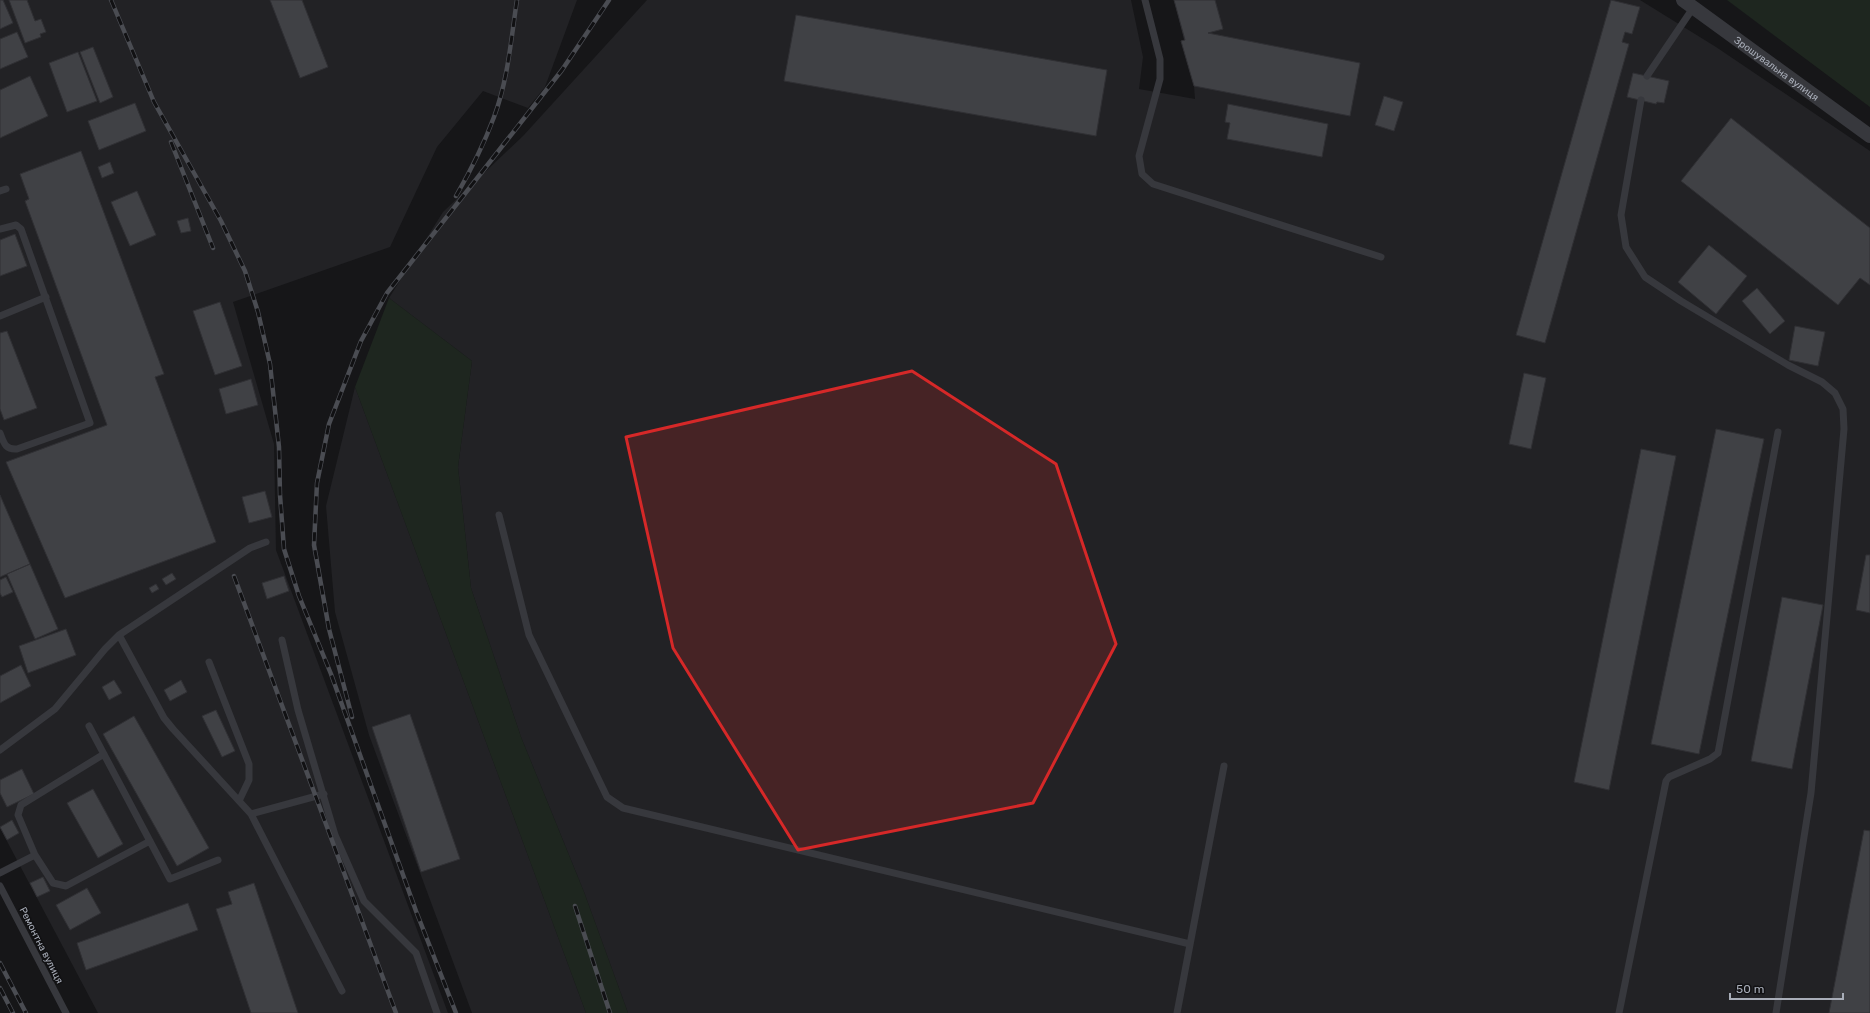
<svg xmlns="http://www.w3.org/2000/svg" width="1870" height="1013" viewBox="0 0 1870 1013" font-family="Rubik,sans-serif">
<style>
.built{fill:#222225}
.green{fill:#1e261f}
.building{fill:#404145;stroke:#303034}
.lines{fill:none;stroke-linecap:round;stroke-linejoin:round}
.lane{stroke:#37383d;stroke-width:7}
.street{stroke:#37383d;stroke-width:14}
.rail-casing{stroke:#4a4c52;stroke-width:4.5}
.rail{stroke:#111113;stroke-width:3;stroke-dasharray:9;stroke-linecap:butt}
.marked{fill:#d62828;fill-opacity:0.2;stroke:#d62828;stroke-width:3;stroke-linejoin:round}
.labels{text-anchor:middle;stroke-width:3;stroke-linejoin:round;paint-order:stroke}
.street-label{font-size:10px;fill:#a8adb8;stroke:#111113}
</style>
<rect width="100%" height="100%" fill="#161618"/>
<path class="built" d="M0,0H577L545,87L528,108L483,91L437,147L390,247L233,302L274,444L276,550L448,1013H98L0,828Z
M647,0H1131L1143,57L1139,89L1195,99L1194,86L1181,41L1184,40L1174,0H1640L1716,47L1870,151V1013H628L584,892L521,737L471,588L458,467L472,361L389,298L443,212L523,136Z
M355,387L586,1013H472L369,735L335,612L326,506Z"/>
<path class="green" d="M1728,0H1870V107L1727,0Z
M389,298L472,361L458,467L471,588L521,737L584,892L628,1013H586L355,387Z"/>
<path class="building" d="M0,0H3L13,23L0,29Z
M9,0H27L35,21L41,19L46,32L40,34L41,37L25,43Z
M270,0H302L328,67L300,78Z
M1174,0H1215L1223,29L1208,33L1360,63L1350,116L1194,86L1181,41L1185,40Z
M1611,0L1640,7L1632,34L1625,32L1622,42L1629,44L1545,343L1516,335Z
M796,15L1107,70L1096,136L784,81Z
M17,32L28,57L0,69V39Z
M93,47L113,97L100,103L80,52Z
M78,52L97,101L67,112L49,63Z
M1633,73L1669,81L1664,103L1657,102L1656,104L1627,97Z
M30,76L48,116L0,138V90Z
M1384,96L1403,102L1394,131L1375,125Z
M135,103L146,131L99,150L88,121Z
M1228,104L1328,124L1322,157L1227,139L1230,123L1225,122Z
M1731,118L1870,228V285L1860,278L1838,305L1681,181Z
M81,151L164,374L155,377L216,542L65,598L6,462L107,425L25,201L29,199L20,174Z
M110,162L114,173L102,178L98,167Z
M137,191L156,235L130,246L111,202Z
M188,218L191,231L181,233L177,221Z
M15,234L27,266L0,276V240Z
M1709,245L1747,276L1716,314L1678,282Z
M1757,288L1785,321L1770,334L1742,301Z
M220,302L242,366L215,375L193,311Z
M1795,326L1825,332L1818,366L1789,360Z
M7,331L37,408L4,420L0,409V333Z
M1524,373L1546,378L1531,449L1509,444Z
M251,379L258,405L226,414L219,389Z
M1716,429L1764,439L1699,754L1651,744Z
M1641,449L1676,456L1609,790L1574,782Z
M265,491L272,517L249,523L242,497Z
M0,495L30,564L0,577Z
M1866,555H1870V613L1856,610Z
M30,564L58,629L35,639L7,574Z
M172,573L176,579L166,585L162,579Z
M284,576L289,591L267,599L262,583Z
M6,577L13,592L2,597L0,593V580Z
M156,584L159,589L152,593L149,588Z
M1782,597L1823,605L1792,769L1751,761Z
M66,629L76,655L28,673L19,646Z
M21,665L31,686L0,703V676Z
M114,680L122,693L109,700L102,687Z
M181,680L187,692L170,701L164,690Z
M216,710L235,751L222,757L202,716Z
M410,714L460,859L421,872L372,727Z
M134,716L209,848L177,866L103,734Z
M22,769L34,794L7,807L0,793V780Z
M93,789L123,844L98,858L67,803Z
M12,820L19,833L7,840L0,827Z
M1864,830L1870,831V1013H1829Z
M43,877L50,891L37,897L30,883Z
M254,883L298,1013H251L216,909L232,904L228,892Z
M87,888L101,913L70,930L56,905Z
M188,903L198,930L86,970L77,943Z"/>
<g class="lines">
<path class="lane" d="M1145,0L1160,59V79L1139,156L1142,174L1153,184L1381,257
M1647,76L1693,8
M1641,100L1621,215L1626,247L1645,277L1681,301L1788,365L1822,382L1835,393L1843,409L1844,429L1811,793L1776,1013
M0,191L6,189
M0,229L16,225L21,229L90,423L17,449C5,450 4,443 0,433
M0,316L46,297
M499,515L529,635L607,797L623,808L1190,944
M119,635L164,718L173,729L251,814L342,991
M282,640L298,710L335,835L364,901L416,953L437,1013
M209,662L249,764V780L239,801
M89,726L170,879L218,860
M0,750L55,709L105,649L119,635L250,548L266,542
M251,814L324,794
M35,855L53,883L66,886L150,841
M0,873L35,855L18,815L21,805L104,754
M0,886L66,1013
M1177,1013L1224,766
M1619,1013L1666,781L1669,777L1710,759L1718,753L1778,432"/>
<path class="street" id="s1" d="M1683,0L1870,136"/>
<defs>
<path id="rail" d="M111,0L154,102L221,221L245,271L258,312L270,364L279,447L280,495L284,549L299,596L331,674L416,911L456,1013
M171,142L213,248
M456,196C471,170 484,144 494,117C508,80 511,39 517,0
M234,576L396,1013
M352,717L329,629L314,545L317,483L329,424L361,341L387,293L562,70L609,0
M575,906L610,1013
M0,963L26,1013
M0,988L13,1013"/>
</defs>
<use href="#rail" class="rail-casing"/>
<use href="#rail" class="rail"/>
</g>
<path class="marked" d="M912,371L1056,464L1116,644L1033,803L798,850L673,648L626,437Z"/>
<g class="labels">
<g class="street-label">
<text dy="4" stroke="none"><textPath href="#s1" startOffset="116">Зрошувальна вулиця</textPath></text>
<text transform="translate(42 945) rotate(63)" y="4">Ремонтна вулиця</text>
</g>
</g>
<path d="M1730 993v6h113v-6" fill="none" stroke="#a8adb8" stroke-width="2"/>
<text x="1736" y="993" font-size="12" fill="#a8adb8" stroke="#111113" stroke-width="3" paint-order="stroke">50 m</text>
</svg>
